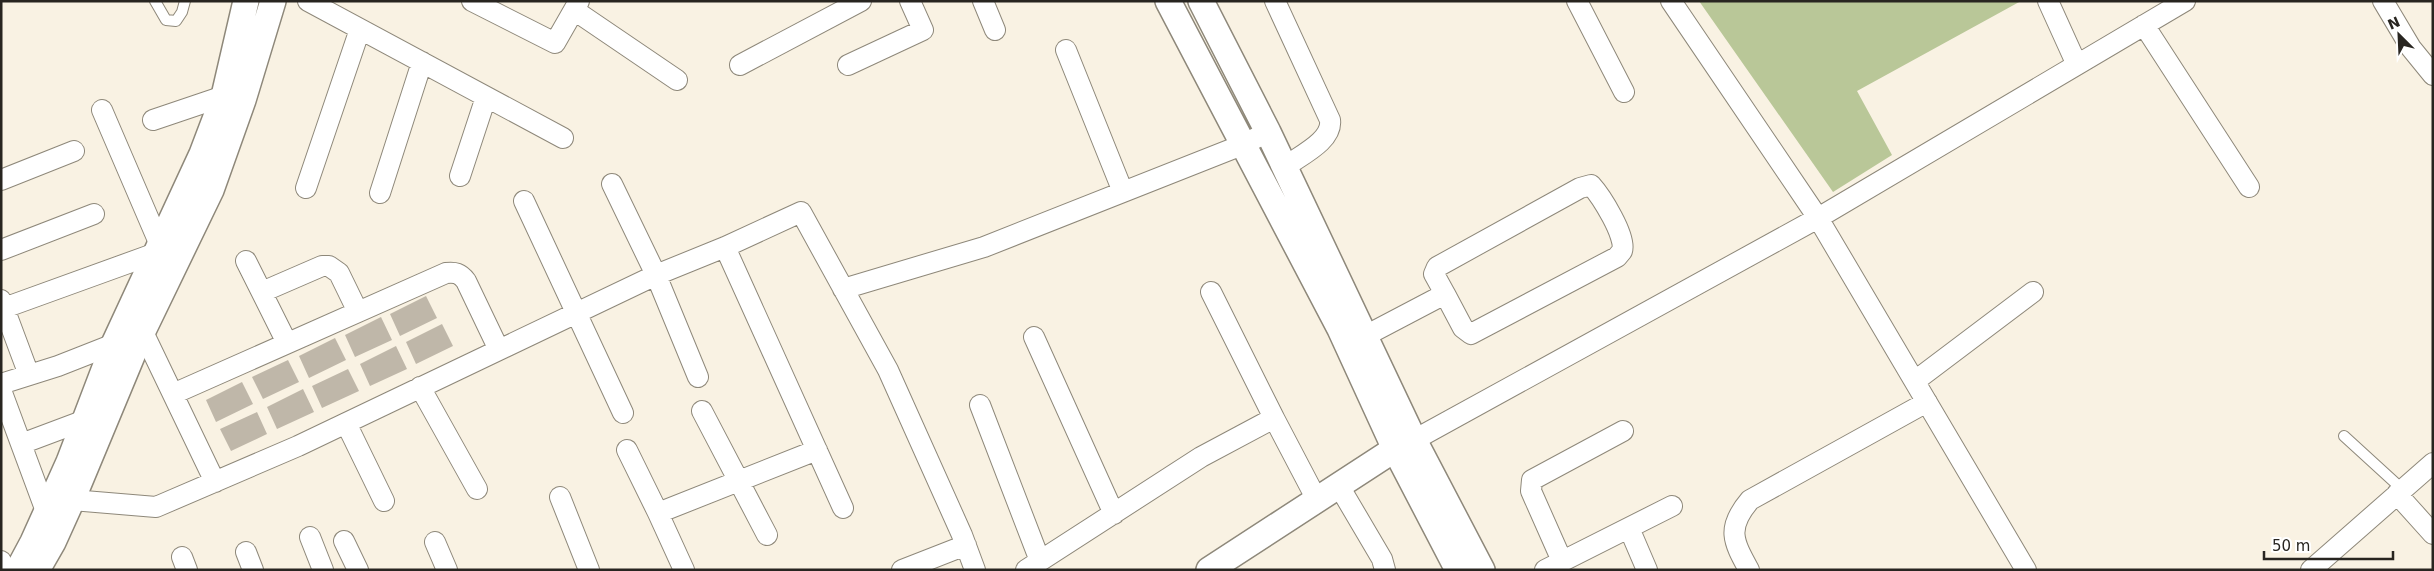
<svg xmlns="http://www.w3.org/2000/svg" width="2434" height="571" viewBox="0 0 2434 571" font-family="'DejaVu Sans',sans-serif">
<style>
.green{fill:#b9c798}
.building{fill:#bfb7a9}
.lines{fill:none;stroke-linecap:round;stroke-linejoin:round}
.service-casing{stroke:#8e887a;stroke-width:12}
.minor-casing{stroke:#8e887a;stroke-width:22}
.tertiary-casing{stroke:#8e887a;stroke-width:28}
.service{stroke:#fff;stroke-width:10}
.minor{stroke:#fff;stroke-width:20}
.tertiary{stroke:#fff;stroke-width:25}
</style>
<rect width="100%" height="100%" fill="#f9f2e3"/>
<path class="green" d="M1699,1H2021L1857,91L1892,155L1833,192Z"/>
<path class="building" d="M426,296L437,318L400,336L390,314Z
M381,317L392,340L355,357L345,335Z
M442,324L453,346L416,364L406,342Z
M335,338L346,360L309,378L299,356Z
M396,346L407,369L370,386L360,364Z
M288,360L299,382L263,399L252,377Z
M348,369L359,391L322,408L312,386Z
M242,382L253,404L216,422L206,400Z
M303,389L314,412L277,429L267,407Z
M257,412L267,434L231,451L220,429Z"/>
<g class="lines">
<defs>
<path id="service" d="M155,1L166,20L176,21L182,12L185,1
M2344,436L2402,489"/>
<path id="minor" d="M308,1L563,138
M472,1L555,43L579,1
M983,1L995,30
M1275,1L1330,120C1333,141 1299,156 1285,167
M1577,1L1624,92
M1671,1L1818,218L2026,570
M2048,1L2077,65
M2383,1L2411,48L2433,75
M574,10L677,80
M2144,25L2249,187
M1066,50L1123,192
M740,65L861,1
M848,65L923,30L910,1
M102,110L160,245
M153,120L224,96
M460,176L486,97
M1,180L74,151
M612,184L656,275L698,377
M306,188L360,29
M380,193L422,62
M524,201L623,413
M725,247L843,508
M1,250L94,214
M246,261L287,343
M843,289L984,247L1242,145L1268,132
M262,292L322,266H329L339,273L358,312
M1211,292L1274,418
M1,300L29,375
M4,308L156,253
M143,332L215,482
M1365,336L1445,294L1434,274L1437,267L1580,188L1591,185C1601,196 1627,237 1622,251L1617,257L1471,334L1463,328L1445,294
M1034,337L1114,514
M1915,381L2033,292
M1,384L58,366L114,344L124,342
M420,387L477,489
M1,390L47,514
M173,394L446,273C455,272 460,273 466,281L499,350
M980,405L1040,561
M702,411L767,535
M346,423L384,501
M1414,440L1818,218L2185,1
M21,444L85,420
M627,450L658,513L817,450
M1339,486L1382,559L1385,570
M2397,494L2433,534
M560,497L589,570
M72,500L156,507L298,446L656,275L725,247L801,212L888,370L962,535L975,570
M658,513L684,570
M1629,528L1647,570
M310,537L323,570
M344,541L358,570
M435,542L447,570
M246,552L253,570
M182,557L187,570
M1,561L5,570
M1562,561L1531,491L1532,480L1623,431
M902,570L966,545
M1026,570L1201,457L1274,418L1317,500
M1545,570L1672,506
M1749,570C1733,541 1726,528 1750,500L1927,402
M2311,570L2433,463"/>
<path id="tertiary" d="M1168,1L1340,329L1395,449L1458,570
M1201,1L1268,132L1414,440L1482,570
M18,570L33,542L69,462L114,344L202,154L224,96L246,1
M37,570L53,542L72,500L139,339L211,190L243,100L273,1
M1209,570L1395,449L1409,443"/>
</defs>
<use href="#service" class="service-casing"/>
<use href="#minor" class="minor-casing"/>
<use href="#tertiary" class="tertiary-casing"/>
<use href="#service" class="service"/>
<use href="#minor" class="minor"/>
<use href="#tertiary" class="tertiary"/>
</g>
<rect width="2434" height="571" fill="none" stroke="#282520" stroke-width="5"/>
<g transform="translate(2399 35) rotate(336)" stroke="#ffffff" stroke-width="4" paint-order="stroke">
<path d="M0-4L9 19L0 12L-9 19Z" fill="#282520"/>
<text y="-8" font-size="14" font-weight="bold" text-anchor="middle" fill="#282520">N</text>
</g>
<path d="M2264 551v8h129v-8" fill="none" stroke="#282520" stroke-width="2.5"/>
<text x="2272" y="551" font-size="15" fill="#282520" stroke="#ffffff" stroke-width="4" paint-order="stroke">50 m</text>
</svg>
